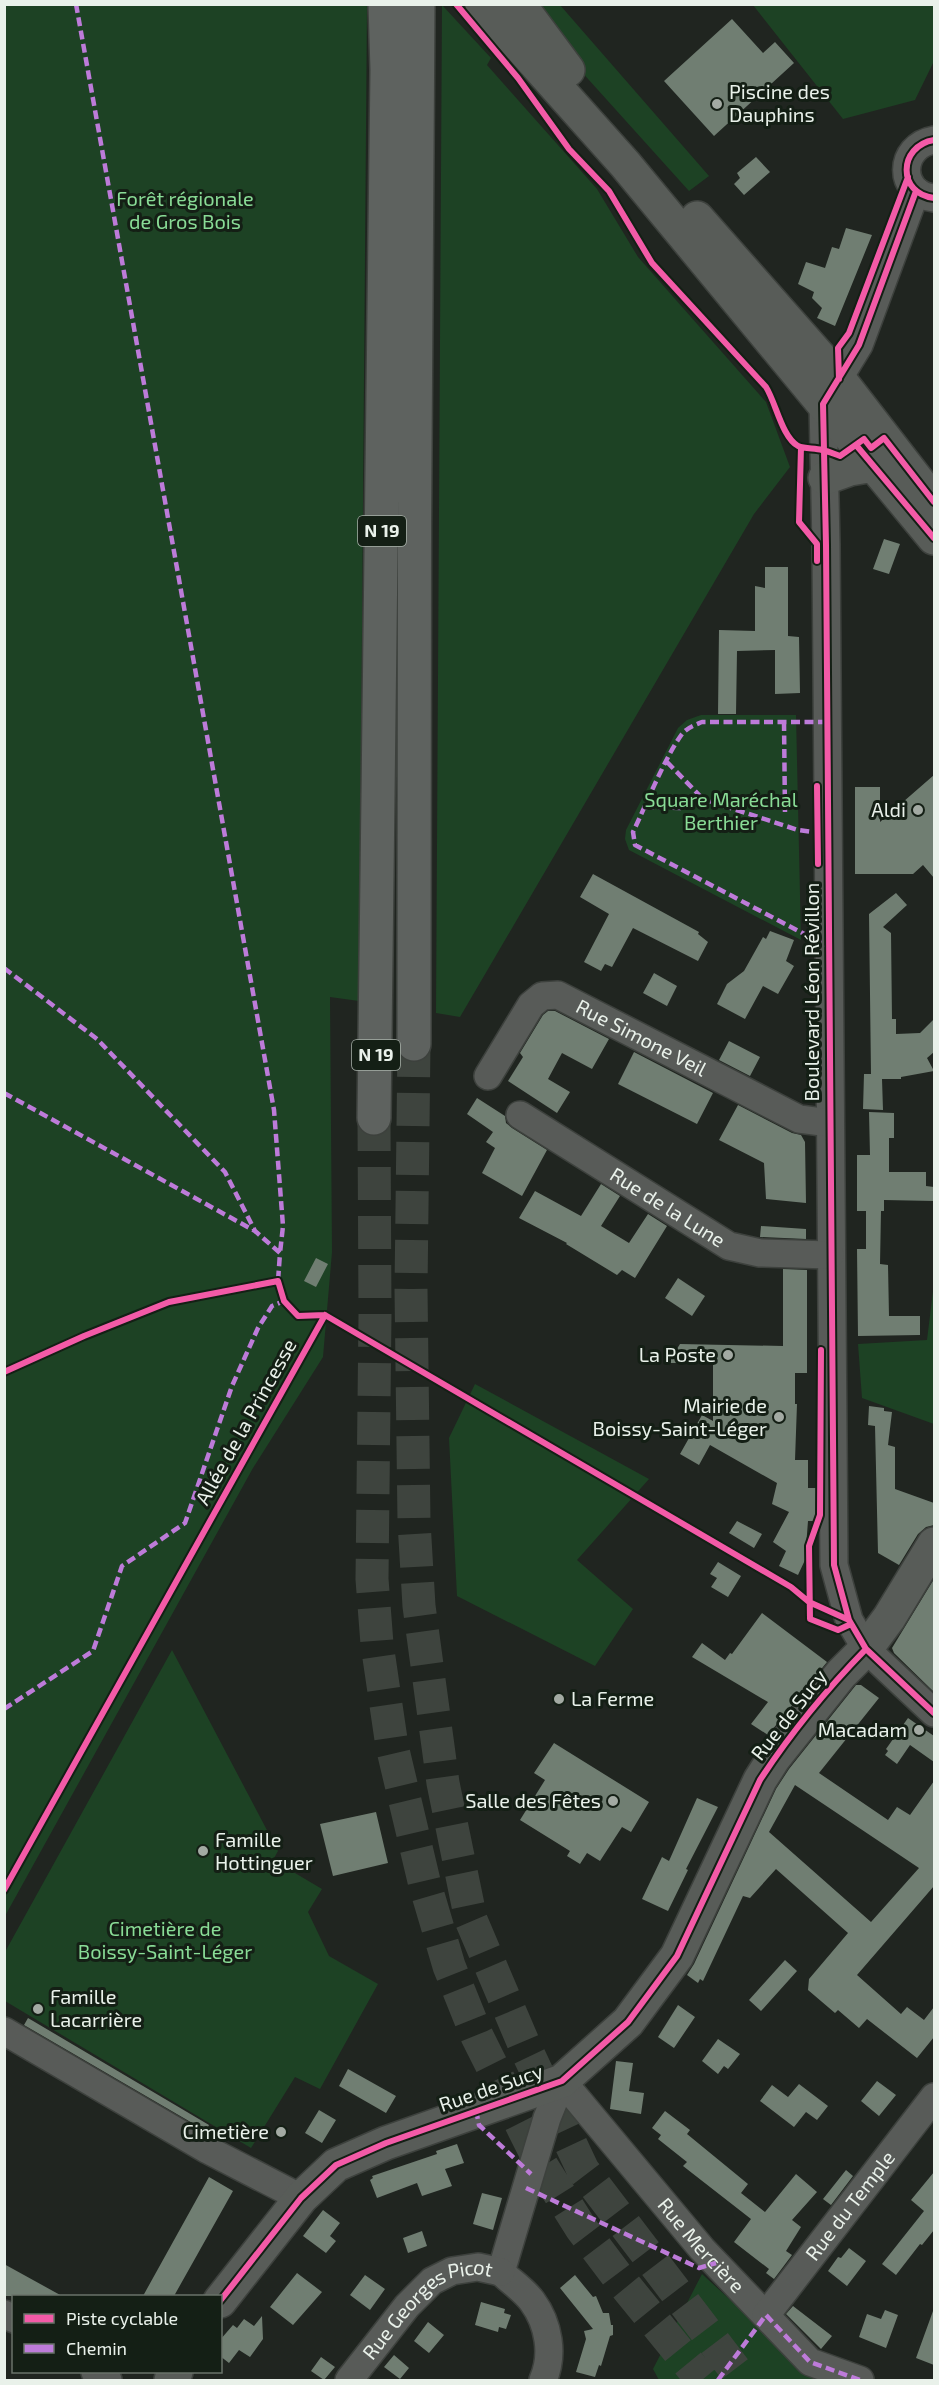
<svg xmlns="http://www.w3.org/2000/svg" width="939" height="2385" viewBox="0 0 939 2385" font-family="'Exo 2',sans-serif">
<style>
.green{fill:#1d4224}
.building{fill:#707e72;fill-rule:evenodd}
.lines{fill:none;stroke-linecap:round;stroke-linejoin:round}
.highway-tunnel{stroke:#3e443e;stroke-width:33;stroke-dasharray:33 16;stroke-linecap:butt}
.minor-casing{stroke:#3d413d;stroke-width:30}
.major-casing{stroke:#3d413d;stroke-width:36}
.highway-casing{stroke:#3d413d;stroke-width:36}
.minor{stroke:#585b58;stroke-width:27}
.major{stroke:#585c58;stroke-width:33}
.highway{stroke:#5e625f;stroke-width:33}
.quiet{stroke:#bd7bd9;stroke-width:4.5;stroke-dasharray:9 4.5;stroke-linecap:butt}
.cycleway-casing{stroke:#141f15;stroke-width:10}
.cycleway{stroke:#f35aa7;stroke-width:6}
.poi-dot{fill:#a3aaa3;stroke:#141f15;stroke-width:2}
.labels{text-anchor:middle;stroke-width:6;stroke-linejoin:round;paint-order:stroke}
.shield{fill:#141f15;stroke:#a9b2aa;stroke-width:1.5}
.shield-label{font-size:18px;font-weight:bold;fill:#e9f1ea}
.poi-label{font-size:20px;fill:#e9f1ea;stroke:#141f15;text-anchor:end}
.park-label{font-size:20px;fill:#89dc96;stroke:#141f15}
.street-label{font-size:20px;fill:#e9f1ea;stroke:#141f15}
</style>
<rect width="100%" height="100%" fill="#202520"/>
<path class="green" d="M5,5H367L359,1001L330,997L332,1252L323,1357L253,1468L5,1916Z
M442,5L491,58L487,65L597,189L638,257L766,402L790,467L754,514L460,1017L436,1013Z
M528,5H560L709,176L689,191L543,29Z
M753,5H934V61L915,100L843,119Z
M701,715H796L801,940L629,850L625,839L626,830L678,728L687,720Z
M934,1283V1424L862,1398L858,1344L927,1340Z
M475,1384L649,1479L577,1560L633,1609L595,1666L457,1596L449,1438Z
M172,1650L278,1851L273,1860L322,1889L308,1912L329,1956L378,1984L320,2089L295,2077L251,2148L5,2001V1952Z
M702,2274L809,2372L816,2380H659L653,2369Z"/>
<path class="building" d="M732,19L763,53L775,42L794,63L714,136L664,81Z
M756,157L770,172L744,195L734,184L740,178L737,173Z
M846,228L872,235L835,326L817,318L822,308L812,298L814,292L798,284L806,262L825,268L832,247L839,249Z
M884,539L900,544L889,574L873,569Z
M765,567H788V636L799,637L800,693L775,694V650L737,651L736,714H718L719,630L755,631V586L765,588Z
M934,775V878L923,865L913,874H855V787H880V822Z
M593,874L699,932L698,934L708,942L698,961L633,928L612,967L605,964L601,971L584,962L609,914L580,897Z
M896,893L907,905L883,927L891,933L892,1019H896V1034L920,1033L934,1019V1052L927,1058L934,1071L901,1077V1079H882L883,1110L863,1109L864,1074H871L869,914Z
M770,931L794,940L786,961L794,966L778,994L763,986L745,1019L717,1004L727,984L744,971L763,937L766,939Z
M654,973L677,986L667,1006L643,993Z
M548,1011H555L609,1039L592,1069L562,1053L548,1079L570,1092L557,1113L508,1081L523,1057L520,1053L543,1015Z
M729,1041L760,1057L750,1076L719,1060Z
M634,1052L713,1093L697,1124L618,1084Z
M477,1098L505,1116L506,1123L512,1128L547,1150L522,1196L482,1173L495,1148L486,1142L493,1132L467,1114Z
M738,1105L792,1133L801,1135L805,1142L806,1203L766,1199L764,1163L719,1140Z
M869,1112L894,1113V1138H889V1172H926V1186L934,1187V1201L884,1200V1211H881L880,1264L888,1265L889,1316H920V1335L858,1336L857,1249H866V1211H857V1155H870Z
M601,1184L620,1196L601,1226L629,1243L648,1214L667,1226L635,1278L622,1270L617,1275L566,1244L567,1243L519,1218L535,1191L581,1216Z
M761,1226L806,1229V1239L760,1237Z
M316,1258L328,1264L316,1287L304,1281Z
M783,1269L807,1270V1373H795V1404H797L795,1460H808V1488H817V1521H808L805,1560L798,1575L779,1566L786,1551L773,1542L789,1512L772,1504L777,1483L710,1445L699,1465L680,1454L702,1415L713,1421V1363H668L680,1344L783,1346Z
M678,1278L705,1296L692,1316L665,1298Z
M869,1406L884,1408V1411L892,1412L888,1445L895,1447V1489L934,1503V1525L926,1527L918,1534L899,1565L878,1553L875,1426L868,1425Z
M737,1521L762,1534L754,1548L729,1533Z
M718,1562L741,1576L728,1597L711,1587L717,1578L710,1574Z
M934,1579V1692L894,1653L892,1648Z
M762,1613L827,1662L768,1735L751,1724L768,1702L692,1657L702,1643L725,1660L730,1653L732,1654Z
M856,1685H861L879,1698L819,1773L888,1820L897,1807L910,1815L934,1781V1886L857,1975L901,2014L907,2007L924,2020L934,2007V2037L917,2058L867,2019L859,2028L838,2010L835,2013L808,1990L809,1979L848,1933L776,1869L750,1898L743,1896L703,1981L700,1979L698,1983L687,1975L694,1964L776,1789L789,1769ZM795,1785L919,1868L871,1922L769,1832Z
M908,1718L934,1736V1762L910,1745L897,1764L885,1755L888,1751L886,1749Z
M554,1743L649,1802L631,1832L622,1827L600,1861L587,1853L580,1864L567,1856L570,1851L520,1820L545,1780L534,1773Z
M697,1798L718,1807L686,1869L688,1870L668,1911L642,1899L662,1857L669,1861Z
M376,1812L388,1863L333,1876L320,1824Z
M785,1960L797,1971L761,2011L749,2000Z
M678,2005L695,2017L674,2048L658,2037Z
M28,2018L209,2125L206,2131L24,2025Z
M718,2039L740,2054L728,2069L724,2066L718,2074L702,2061Z
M616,2061L633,2063L629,2091L644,2093L641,2114L610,2109Z
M348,2069L396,2096L386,2113L339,2086Z
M877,2081L896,2095L879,2116L861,2101Z
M799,2084L828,2106L817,2120L806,2112L794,2127L760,2101L772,2085L788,2097Z
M319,2110L336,2120L322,2143L305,2133Z
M665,2111L690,2130L687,2134L748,2184L741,2193L765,2212L796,2174L817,2192L792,2220L801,2227L786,2251L792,2255L774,2279L766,2273L769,2269L734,2242L751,2219L683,2166L687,2162L658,2139L661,2135L652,2128Z
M457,2144L464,2163L445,2169L452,2186L422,2196L417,2183L377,2198L370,2180L373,2178L372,2176L437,2154L436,2151Z
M846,2170L853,2176L831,2205L823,2199Z
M934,2172V2230L922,2245L920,2244L896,2275L882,2264L924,2211L911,2200Z
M209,2177L233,2191L174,2296H143Z
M482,2193L502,2198L493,2230L473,2224Z
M323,2210L340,2223L330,2236L336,2241L326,2253L303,2236Z
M422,2231L427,2246L408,2253L403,2238Z
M849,2248L866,2261L847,2286L828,2271L838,2257L841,2258Z
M4,2264L62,2296H4Z
M297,2273L322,2292L293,2325L270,2307Z
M365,2275L385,2289L370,2310L350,2295Z
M575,2275L593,2297L596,2296L603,2313H609L611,2325H613V2335L610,2336L601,2366L599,2365L595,2377L576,2372L586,2339L584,2331L593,2329L560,2288Z
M481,2302L505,2309L504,2313L511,2315L506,2329L499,2327L498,2332L475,2325Z
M793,2306L832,2336L821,2349L786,2314Z
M885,2310L898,2315L886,2348L859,2337L867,2314L881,2319Z
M933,2311H934V2365L916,2358Z
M262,2316L263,2339L250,2357L239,2350L229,2363L220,2356V2340L233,2325L237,2328L244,2319L254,2326Z
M428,2322L444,2335L429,2353L414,2341Z
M394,2355L409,2368L400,2379L384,2367Z
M321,2357L335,2367L324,2380L311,2371Z"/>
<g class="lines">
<path class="highway-tunnel" d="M414,1044L411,1289L414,1522L419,1606L443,1783L471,1920L526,2049L583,2170L743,2380
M374,1118L375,1315L372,1579L377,1644L392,1746L424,1881L449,1966L477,2036L542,2166L581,2228L618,2277L702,2380"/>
<defs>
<g id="minor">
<path d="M934,140C898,146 897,194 934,198"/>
<path d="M916,191L859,345L823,404L826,545L834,1565L849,1620L866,1649L934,1713"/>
<path id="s1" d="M488,1076L531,1005L542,996L558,995L799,1119L830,1123"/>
<path id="s2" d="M520,1115L729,1246L760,1253L830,1255"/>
<path d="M4,2031L208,2150L301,2198"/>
<path id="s3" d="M501,2272L547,2118L562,2081L702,2249L810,2362L860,2380"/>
<path d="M501,2272C510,2281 524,2290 532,2301C549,2324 554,2355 543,2380"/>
<path d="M4,2314L14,2319"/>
<path id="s4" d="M766,2315L934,2097"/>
<path d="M95,2372L108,2380"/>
<path id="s5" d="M349,2380L407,2306L432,2281L452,2271L478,2267L501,2272"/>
</g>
<path id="major" d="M482,4L625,164L934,538
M519,4L568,70
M697,218L839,379L934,502
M825,478L850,469L874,465
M220,2301L301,2198L336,2165L386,2143L562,2081L628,2022L677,1956L760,1780L774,1758L841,1674L866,1649L889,1618L934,1544
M171,2380L176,2372"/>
<path id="highway" d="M414,1044C414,697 414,351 418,4
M374,1118L387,70L385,4"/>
</defs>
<use href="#minor" class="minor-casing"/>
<use href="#major" class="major-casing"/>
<use href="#highway" class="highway-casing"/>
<use href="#minor" class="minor"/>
<use href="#major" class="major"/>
<use href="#highway" class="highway"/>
<path class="quiet" d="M76,4L274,1110L283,1226L280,1253
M784,722L785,814
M827,722H702C695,725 688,727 682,734C664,759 647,803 633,832L635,845L829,947
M667,762L703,799
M645,807L682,808L703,799L798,830L821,833
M4,968L97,1039L225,1172L255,1231
M4,1093L255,1231L280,1253L278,1281
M4,1709L93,1651L122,1566L185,1523L232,1386L258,1328L272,1306L284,1301
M476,2110L479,2125L531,2174
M526,2188L699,2268L716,2263
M718,2380L766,2315L810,2362L860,2380"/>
<defs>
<path id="cycleway" d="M456,4L518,78L569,149L609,191L652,263L766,387C776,403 782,437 798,446C805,449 814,448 822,450C828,451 834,454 840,456L864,439L871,448L884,438L934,502
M934,140C898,146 897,194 934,198
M916,191L859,345L823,404L826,545L834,1565L849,1620L866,1649L934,1713
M839,379L838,348L849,333L908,177
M856,445L934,538
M801,447L799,522L817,544V561
M817,786L818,864
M325,1315L791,1587L809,1602L849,1620
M821,1350L820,1515L809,1546L810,1619L838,1630L851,1624
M4,1372L84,1336L169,1302L278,1281L284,1301L298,1316L325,1315
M4,1890L325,1315
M220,2301L301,2198L336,2165L386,2143L562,2081L628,2022L677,1956L760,1780C790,1734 827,1689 866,1649"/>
</defs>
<use href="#cycleway" class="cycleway-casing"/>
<use href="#cycleway" class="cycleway"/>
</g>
<g class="poi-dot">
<circle cx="717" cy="104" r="6"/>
<circle cx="918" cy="810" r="6"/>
<circle cx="728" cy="1355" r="6"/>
<circle cx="779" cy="1417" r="6"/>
<circle cx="559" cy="1699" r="6"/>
<circle cx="919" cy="1730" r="6"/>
<circle cx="613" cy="1801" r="6"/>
<circle cx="203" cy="1851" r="6"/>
<circle cx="38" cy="2009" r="6"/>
<circle cx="281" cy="2132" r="6"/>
</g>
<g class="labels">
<g class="shield">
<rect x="358" y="516" width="48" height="30" rx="4.5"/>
<rect x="352" y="1040" width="48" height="30" rx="4.5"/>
</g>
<g class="shield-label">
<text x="382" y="537">N 19</text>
<text x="376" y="1061">N 19</text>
</g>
<g class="poi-label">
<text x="729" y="99" text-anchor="start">Piscine des<tspan x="729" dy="23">Dauphins</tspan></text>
<text x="906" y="817">Aldi</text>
<text x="716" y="1362">La Poste</text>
<text x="767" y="1413">Mairie de<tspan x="767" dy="23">Boissy-Saint-Léger</tspan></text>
<text x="571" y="1706" text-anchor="start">La Ferme</text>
<text x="907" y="1737">Macadam</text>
<text x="601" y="1808">Salle des Fêtes</text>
<text x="215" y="1847" text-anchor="start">Famille<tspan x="215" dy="23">Hottinguer</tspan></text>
<text x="50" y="2004" text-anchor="start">Famille<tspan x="50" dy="23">Lacarrière</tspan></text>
<text x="269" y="2139">Cimetière</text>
</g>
<g class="park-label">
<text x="185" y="206">Forêt régionale<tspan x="185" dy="23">de Gros Bois</tspan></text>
<text x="721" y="807">Square Maréchal<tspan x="721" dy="23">Berthier</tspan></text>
<text x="165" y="1936">Cimetière de<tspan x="165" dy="23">Boissy-Saint-Léger</tspan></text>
</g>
<g class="street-label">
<text transform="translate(812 992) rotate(-90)" y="7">Boulevard Léon Révillon</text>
<text dy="7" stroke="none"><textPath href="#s1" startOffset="207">Rue Simone Veil</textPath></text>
<text dy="7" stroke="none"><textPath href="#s2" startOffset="174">Rue de la Lune</textPath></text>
<text transform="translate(246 1422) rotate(-61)" y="7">Allée de la Princesse</text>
<text transform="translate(789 1715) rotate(-52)" y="7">Rue de Sucy</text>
<text transform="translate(491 2088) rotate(-19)" y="7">Rue de Sucy</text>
<text dy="7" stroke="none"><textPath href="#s4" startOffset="138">Rue du Temple</textPath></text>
<text dy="7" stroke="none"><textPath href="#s3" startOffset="416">Rue Mercière</textPath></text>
<text dy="7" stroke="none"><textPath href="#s5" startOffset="111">Rue Georges Picot</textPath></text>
</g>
</g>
<rect width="939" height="2385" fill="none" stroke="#e9f1ea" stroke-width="12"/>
<rect x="12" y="2295" width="210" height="78" fill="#141f15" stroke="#69736a" stroke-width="1.5"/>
<rect x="24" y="2314" width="30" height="9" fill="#f35aa7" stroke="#69736a" stroke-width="1.5"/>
<text x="66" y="2325" font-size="18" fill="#e9f1ea">Piste cyclable</text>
<rect x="24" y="2344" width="30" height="9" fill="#bd7bd9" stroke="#69736a" stroke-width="1.5"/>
<text x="66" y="2355" font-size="18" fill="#e9f1ea">Chemin</text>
</svg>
